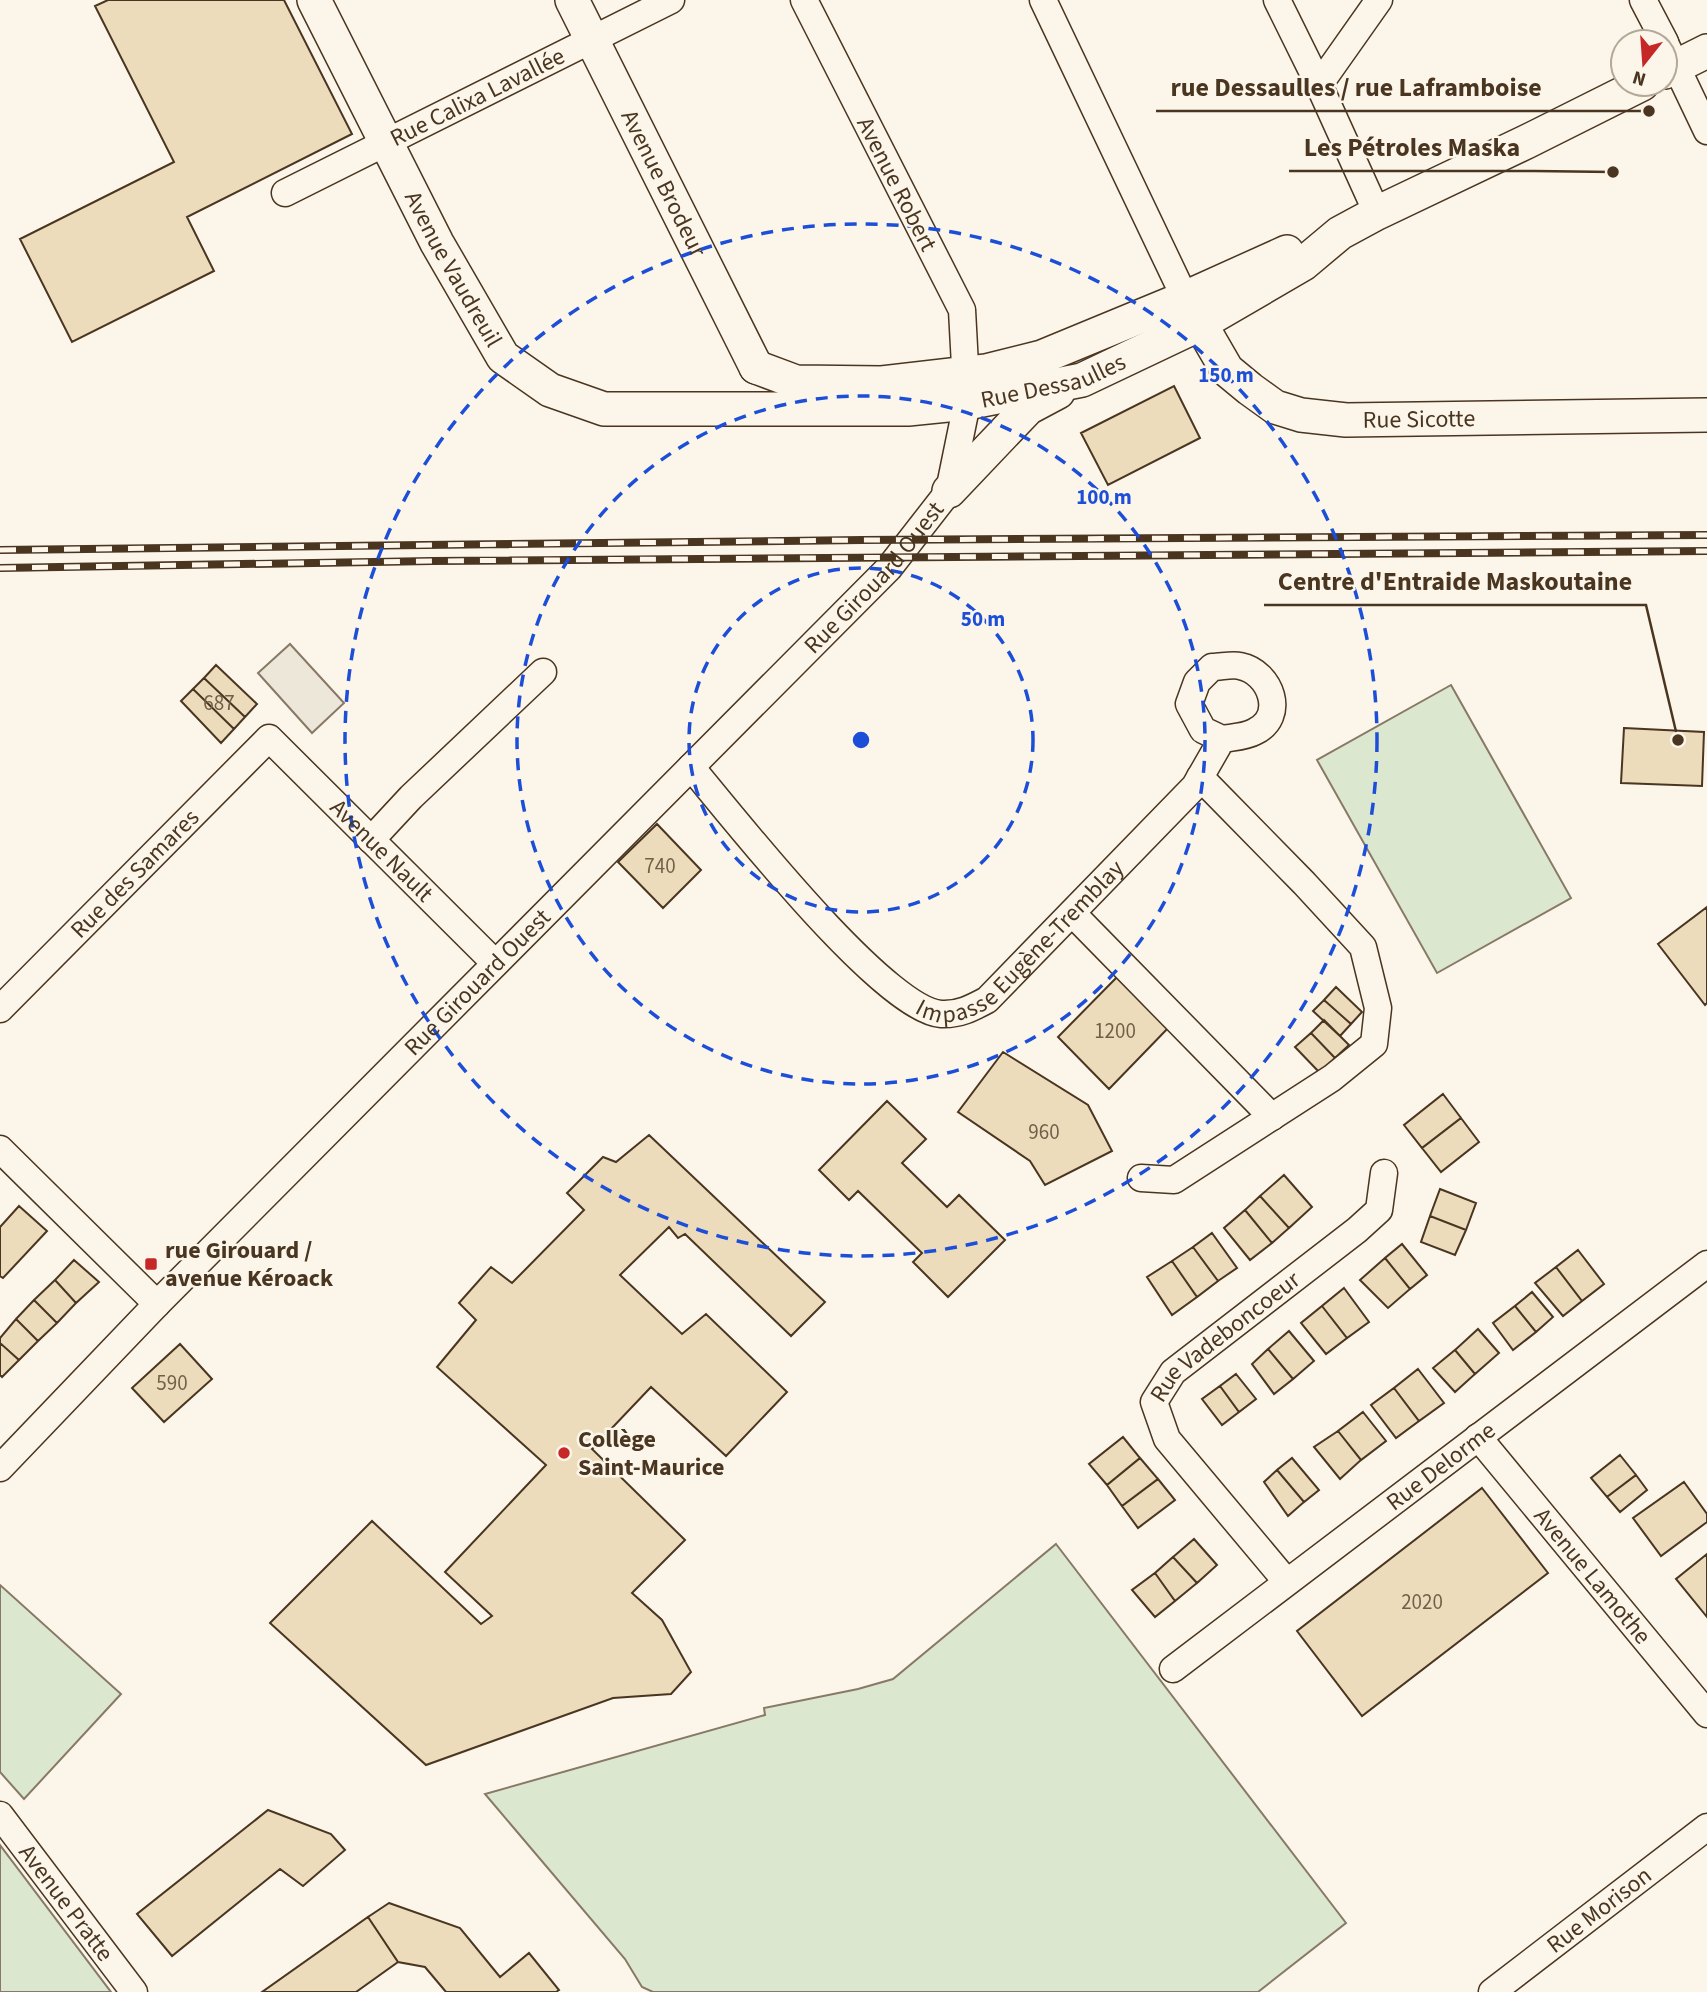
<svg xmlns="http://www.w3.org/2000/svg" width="1707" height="1992" viewBox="0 0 1707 1992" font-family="'Source Sans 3',sans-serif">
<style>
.green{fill:#dce7d0;stroke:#887966;stroke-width:2}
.parking{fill:#ede7d9;stroke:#887966;stroke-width:2}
.building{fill:#ecdcbc;stroke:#4a3520;stroke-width:2}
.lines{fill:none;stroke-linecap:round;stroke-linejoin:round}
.minor-casing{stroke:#4a3520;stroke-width:29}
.major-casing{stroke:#4a3520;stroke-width:36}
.minor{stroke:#fbf6e9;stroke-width:26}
.major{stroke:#fbf6e9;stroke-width:33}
.rail-casing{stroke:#4a3520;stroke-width:8}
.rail{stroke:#fbf6e9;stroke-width:5;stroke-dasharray:16;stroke-linecap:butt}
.ring{fill:none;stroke:#1d4ed8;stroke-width:3.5;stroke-dasharray:12 9}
.poi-dot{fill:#c62828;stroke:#fbf6e9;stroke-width:2.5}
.labels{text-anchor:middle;stroke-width:5;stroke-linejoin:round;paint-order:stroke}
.number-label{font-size:21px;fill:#725f47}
.street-label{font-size:24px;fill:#4a3520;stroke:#fbf6e9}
.poi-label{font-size:24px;font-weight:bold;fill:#4a3520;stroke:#fbf6e9;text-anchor:start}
.centre{fill:#1d4ed8;stroke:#fbf6e9;stroke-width:3.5}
.ring-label{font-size:21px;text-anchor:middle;font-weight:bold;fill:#1d4ed8;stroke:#fbf6e9;stroke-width:5;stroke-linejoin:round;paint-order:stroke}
.leader{fill:none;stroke:#4a3520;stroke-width:2.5}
.callout-dot{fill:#4a3520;stroke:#fbf6e9;stroke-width:2.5}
.callout-label{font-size:26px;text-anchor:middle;font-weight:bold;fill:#4a3520;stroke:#fbf6e9;stroke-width:5;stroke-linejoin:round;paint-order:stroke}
</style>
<rect width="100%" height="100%" fill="#fbf6e9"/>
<path class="green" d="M1451,685L1571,898L1437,973L1317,760Z
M1056,1544L1346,1923L1258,1992H653L642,1987L625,1959L485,1794L765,1715L764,1708L858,1689L893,1679Z
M0,1585L121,1694L24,1799L0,1772Z
M0,1845L111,1992H0Z"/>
<path class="parking" d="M290,644L344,703L312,733L258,673Z"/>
<path class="building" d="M108,0H284L352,134L187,217L214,271L72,342L20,239L174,162L95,6Z
M1174,386L1200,438L1108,485L1081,433Z
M216,665L257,704L245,717L204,678Z
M204,678L245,717L234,729L193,689Z
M193,689L234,729L221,743L181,701Z
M1624,728L1704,732L1702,786L1621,783Z
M657,824L701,870L663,908L618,862Z
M1707,907V1003L1705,1005L1658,944Z
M1121,973L1172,1024L1109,1089L1058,1037Z
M1336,987L1362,1012L1351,1024L1324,1000Z
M1324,1000L1351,1024L1340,1036L1313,1011Z
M1324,1020L1349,1045L1335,1058L1311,1033Z
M1311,1033L1335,1058L1320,1073L1295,1047Z
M1003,1052L1088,1105L1112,1151L1045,1185L1030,1161L958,1112Z
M1443,1094L1461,1118L1422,1148L1404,1125Z
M887,1101L926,1139L902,1163L947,1207L959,1195L1005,1240L948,1297L913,1262L922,1253L858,1191L849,1200L819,1170Z
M1461,1118L1479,1142L1441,1172L1422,1148Z
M649,1135L825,1302L791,1336L685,1234L678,1238L669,1227L620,1275L682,1334L706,1314L787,1392L726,1456L651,1387L592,1449L685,1540L632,1593L662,1620L691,1672L671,1694L613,1698L426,1765L270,1623L372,1521L481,1624L492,1616L445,1572L546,1465L437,1367L476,1320L459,1303L491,1267L512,1283L584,1210L567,1193L603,1157L616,1162Z
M1284,1175L1312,1207L1289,1228L1260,1196Z
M1440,1189L1476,1203L1466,1230L1430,1216Z
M1260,1196L1289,1228L1272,1243L1245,1210Z
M19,1206L47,1231L3,1278L0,1276V1227Z
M1245,1210L1272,1243L1250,1260L1224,1228Z
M1430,1216L1466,1230L1455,1255L1421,1242Z
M1212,1233L1237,1268L1218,1281L1193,1247Z
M1402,1244L1427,1275L1410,1289L1385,1258Z
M1193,1247L1218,1281L1197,1297L1172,1261Z
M1578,1250L1604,1284L1582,1301L1556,1267Z
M1385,1258L1410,1289L1388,1308L1360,1280Z
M74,1260L99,1282L76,1303L55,1280Z
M1172,1261L1197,1297L1172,1315L1147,1277Z
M1556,1267L1582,1301L1563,1316L1535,1283Z
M55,1280L76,1303L57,1323L34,1300Z
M1344,1288L1369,1322L1347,1338L1322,1306Z
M1532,1292L1553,1317L1536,1332L1515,1306Z
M34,1300L57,1323L38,1341L16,1319Z
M1322,1306L1347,1338L1326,1354L1301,1323Z
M1515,1306L1536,1332L1513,1350L1493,1323Z
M16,1319L38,1341L19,1360L0,1343V1338Z
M1478,1329L1499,1353L1475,1374L1455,1350Z
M1289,1331L1314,1361L1293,1379L1268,1349Z
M0,1343L19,1360L2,1377L0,1375Z
M180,1344L212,1379L164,1422L132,1388Z
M1268,1349L1293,1379L1274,1394L1252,1364Z
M1455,1350L1475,1374L1455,1392L1433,1368Z
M1418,1369L1444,1403L1419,1421L1394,1388Z
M1236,1374L1256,1399L1239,1412L1220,1386Z
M1220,1386L1239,1412L1222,1425L1202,1399Z
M1394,1388L1419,1421L1396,1438L1371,1405Z
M1363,1412L1386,1441L1361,1460L1338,1431Z
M1338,1431L1361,1460L1340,1479L1314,1447Z
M1123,1437L1140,1458L1107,1485L1089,1464Z
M1620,1455L1636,1475L1607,1497L1591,1478Z
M1140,1458L1158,1479L1122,1506L1107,1485Z
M1292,1458L1319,1490L1304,1502L1277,1470Z
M1277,1470L1304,1502L1288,1516L1264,1482Z
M1636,1475L1647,1490L1620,1512L1607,1497Z
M1158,1479L1175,1500L1138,1528L1122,1506Z
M1684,1482L1707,1514V1522L1661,1556L1633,1518Z
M1482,1488L1548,1573L1362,1716L1297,1631Z
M1194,1539L1217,1565L1197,1583L1173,1557Z
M1707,1554V1617L1676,1579Z
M1173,1557L1197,1583L1175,1601L1155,1573Z
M1155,1573L1175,1601L1155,1617L1132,1590Z
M268,1810L331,1834L345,1850L303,1886L280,1869L172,1956L137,1914Z
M389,1903L460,1928L500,1977L529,1953L559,1990L556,1992H446L425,1967L398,1962L368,1917Z
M368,1917L398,1962L356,1992H262Z"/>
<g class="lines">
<defs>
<g id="minor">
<path d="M1043,0L1185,298"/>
<path d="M1277,0L1319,85L1377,213"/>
<path d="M1643,0L1665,42"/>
<path d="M1665,43L1707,131"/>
<path d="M1319,85L1379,0"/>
<path id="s1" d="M285,193L671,0"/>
<path id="s2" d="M691,767C732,816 884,1010 941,1014C959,1015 972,1008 987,1000L1195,786L1222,739C1232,737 1245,737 1254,732C1287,717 1271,672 1240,666C1232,664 1221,667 1212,667L1197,682L1189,704L1203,730L1222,739"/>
<path d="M371,840L411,797L543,672"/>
<path d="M1072,913L1272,1117"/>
<path id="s3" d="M0,1009L269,738L495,963"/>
<path d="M0,1149L157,1304"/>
<path d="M1141,1178L1174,1180L1332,1078L1374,1044L1378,1008L1363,947L1304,883L1200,777"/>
<path id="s4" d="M1478,1437L1707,1714"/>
<path id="s5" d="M0,1468L157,1304L889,568L949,491L967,403L962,310L804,0"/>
<path id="s6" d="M1286,1581L1167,1439L1154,1402L1173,1372L1357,1230L1379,1210L1384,1173"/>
<path id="s7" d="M1173,1669L1707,1264"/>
<path id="s8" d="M0,1815L134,1992"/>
<path id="s9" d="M1492,1992L1707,1827"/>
</g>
<g id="major">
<path id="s10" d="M314,0L437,243L503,357L550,390L604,409H908L967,403L1082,380L1200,324L1303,264L1340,233L1377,213L1526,142L1642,84"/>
<path id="s11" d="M572,0L756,367"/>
<path d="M1665,72L1707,51"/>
<path id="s12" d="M1190,306L1227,370L1250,389L1275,407L1301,415L1346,420L1707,415"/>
<path d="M756,367L796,382L882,383L986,371L1042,357L1185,298L1287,252"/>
<path d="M949,491L1028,408L1058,392"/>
</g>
</defs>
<use href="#minor" class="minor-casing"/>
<use href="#major" class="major-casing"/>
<use href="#minor" class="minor"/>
<use href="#major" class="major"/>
<defs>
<path id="rail" d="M0,550L862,540L1707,535
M0,568L432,561L1707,551"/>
</defs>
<use href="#rail" class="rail-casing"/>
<use href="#rail" class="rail"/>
</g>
<g class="ring">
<circle cx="861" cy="740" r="172"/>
<circle cx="861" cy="740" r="344"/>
<circle cx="861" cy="740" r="516"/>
</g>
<g class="poi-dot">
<rect x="144" y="1257" width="14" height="14" rx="3.5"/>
<circle cx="564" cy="1453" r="7"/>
</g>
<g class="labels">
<g class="number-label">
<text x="219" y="710">687</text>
<text x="660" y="873">740</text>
<text x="1115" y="1038">1200</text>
<text x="1044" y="1139">960</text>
<text x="172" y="1390">590</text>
<text x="1422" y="1609">2020</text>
</g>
<g class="street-label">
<text dy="8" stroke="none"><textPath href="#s1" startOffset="215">Rue Calixa Lavallée</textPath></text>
<text dy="8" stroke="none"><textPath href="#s11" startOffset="205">Avenue Brodeur</textPath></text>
<text transform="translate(897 184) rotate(63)" y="8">Avenue Robert</text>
<text dy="8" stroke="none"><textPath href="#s10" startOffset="303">Avenue Vaudreuil</textPath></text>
<text dy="8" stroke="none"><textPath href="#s10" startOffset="971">Rue Dessaulles</textPath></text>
<text dy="8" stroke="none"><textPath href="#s12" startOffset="280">Rue Sicotte</textPath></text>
<text dy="8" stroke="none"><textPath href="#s5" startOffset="1248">Rue Girouard Ouest</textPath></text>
<text dy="8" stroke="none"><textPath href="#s3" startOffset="541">Avenue Nault</textPath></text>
<text dy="8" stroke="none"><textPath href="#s3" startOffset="191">Rue des Samares</textPath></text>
<text dy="8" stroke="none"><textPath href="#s2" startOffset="462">Impasse Eugène-Tremblay</textPath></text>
<text dy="8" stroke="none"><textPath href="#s5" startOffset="681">Rue Girouard Ouest</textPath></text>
<text dy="8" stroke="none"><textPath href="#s6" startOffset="322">Rue Vadeboncoeur</textPath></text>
<text dy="8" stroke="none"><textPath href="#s7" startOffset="336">Rue Delorme</textPath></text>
<text dy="8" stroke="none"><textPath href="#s4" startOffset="180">Avenue Lamothe</textPath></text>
<text dy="8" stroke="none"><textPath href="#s8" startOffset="110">Avenue Pratte</textPath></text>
<text dy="8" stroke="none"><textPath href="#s9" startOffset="135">Rue Morison</textPath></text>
</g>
<g class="poi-label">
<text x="165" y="1258">rue Girouard /<tspan x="165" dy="28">avenue Kéroack</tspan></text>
<text x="578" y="1447">Collège<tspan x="578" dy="28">Saint-Maurice</tspan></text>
</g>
</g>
<circle cx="861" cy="740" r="10" class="centre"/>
<g class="ring-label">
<text x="1226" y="382">150 m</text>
<text x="1104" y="504">100 m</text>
<text x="983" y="626">50 m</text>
</g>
<path class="leader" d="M1649 111L1556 111H1156M1613 172L1534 171H1289M1678 740L1646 605H1264"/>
<g class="callout-dot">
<circle cx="1649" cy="111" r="7"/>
<circle cx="1613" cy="172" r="7"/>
<circle cx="1678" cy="740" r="7"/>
</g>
<g class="callout-label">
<text x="1356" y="96">rue Dessaulles / rue Laframboise</text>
<text x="1412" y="156">Les Pétroles Maska</text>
<text x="1455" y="590">Centre d'Entraide Maskoutaine</text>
</g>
<g transform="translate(1644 63) rotate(197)"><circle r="33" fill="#fbf6e9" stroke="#b4a999" stroke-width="2"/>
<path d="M0-5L12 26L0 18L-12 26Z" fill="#c62828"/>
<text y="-10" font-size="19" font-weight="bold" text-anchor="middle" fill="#4a3520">N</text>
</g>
</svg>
